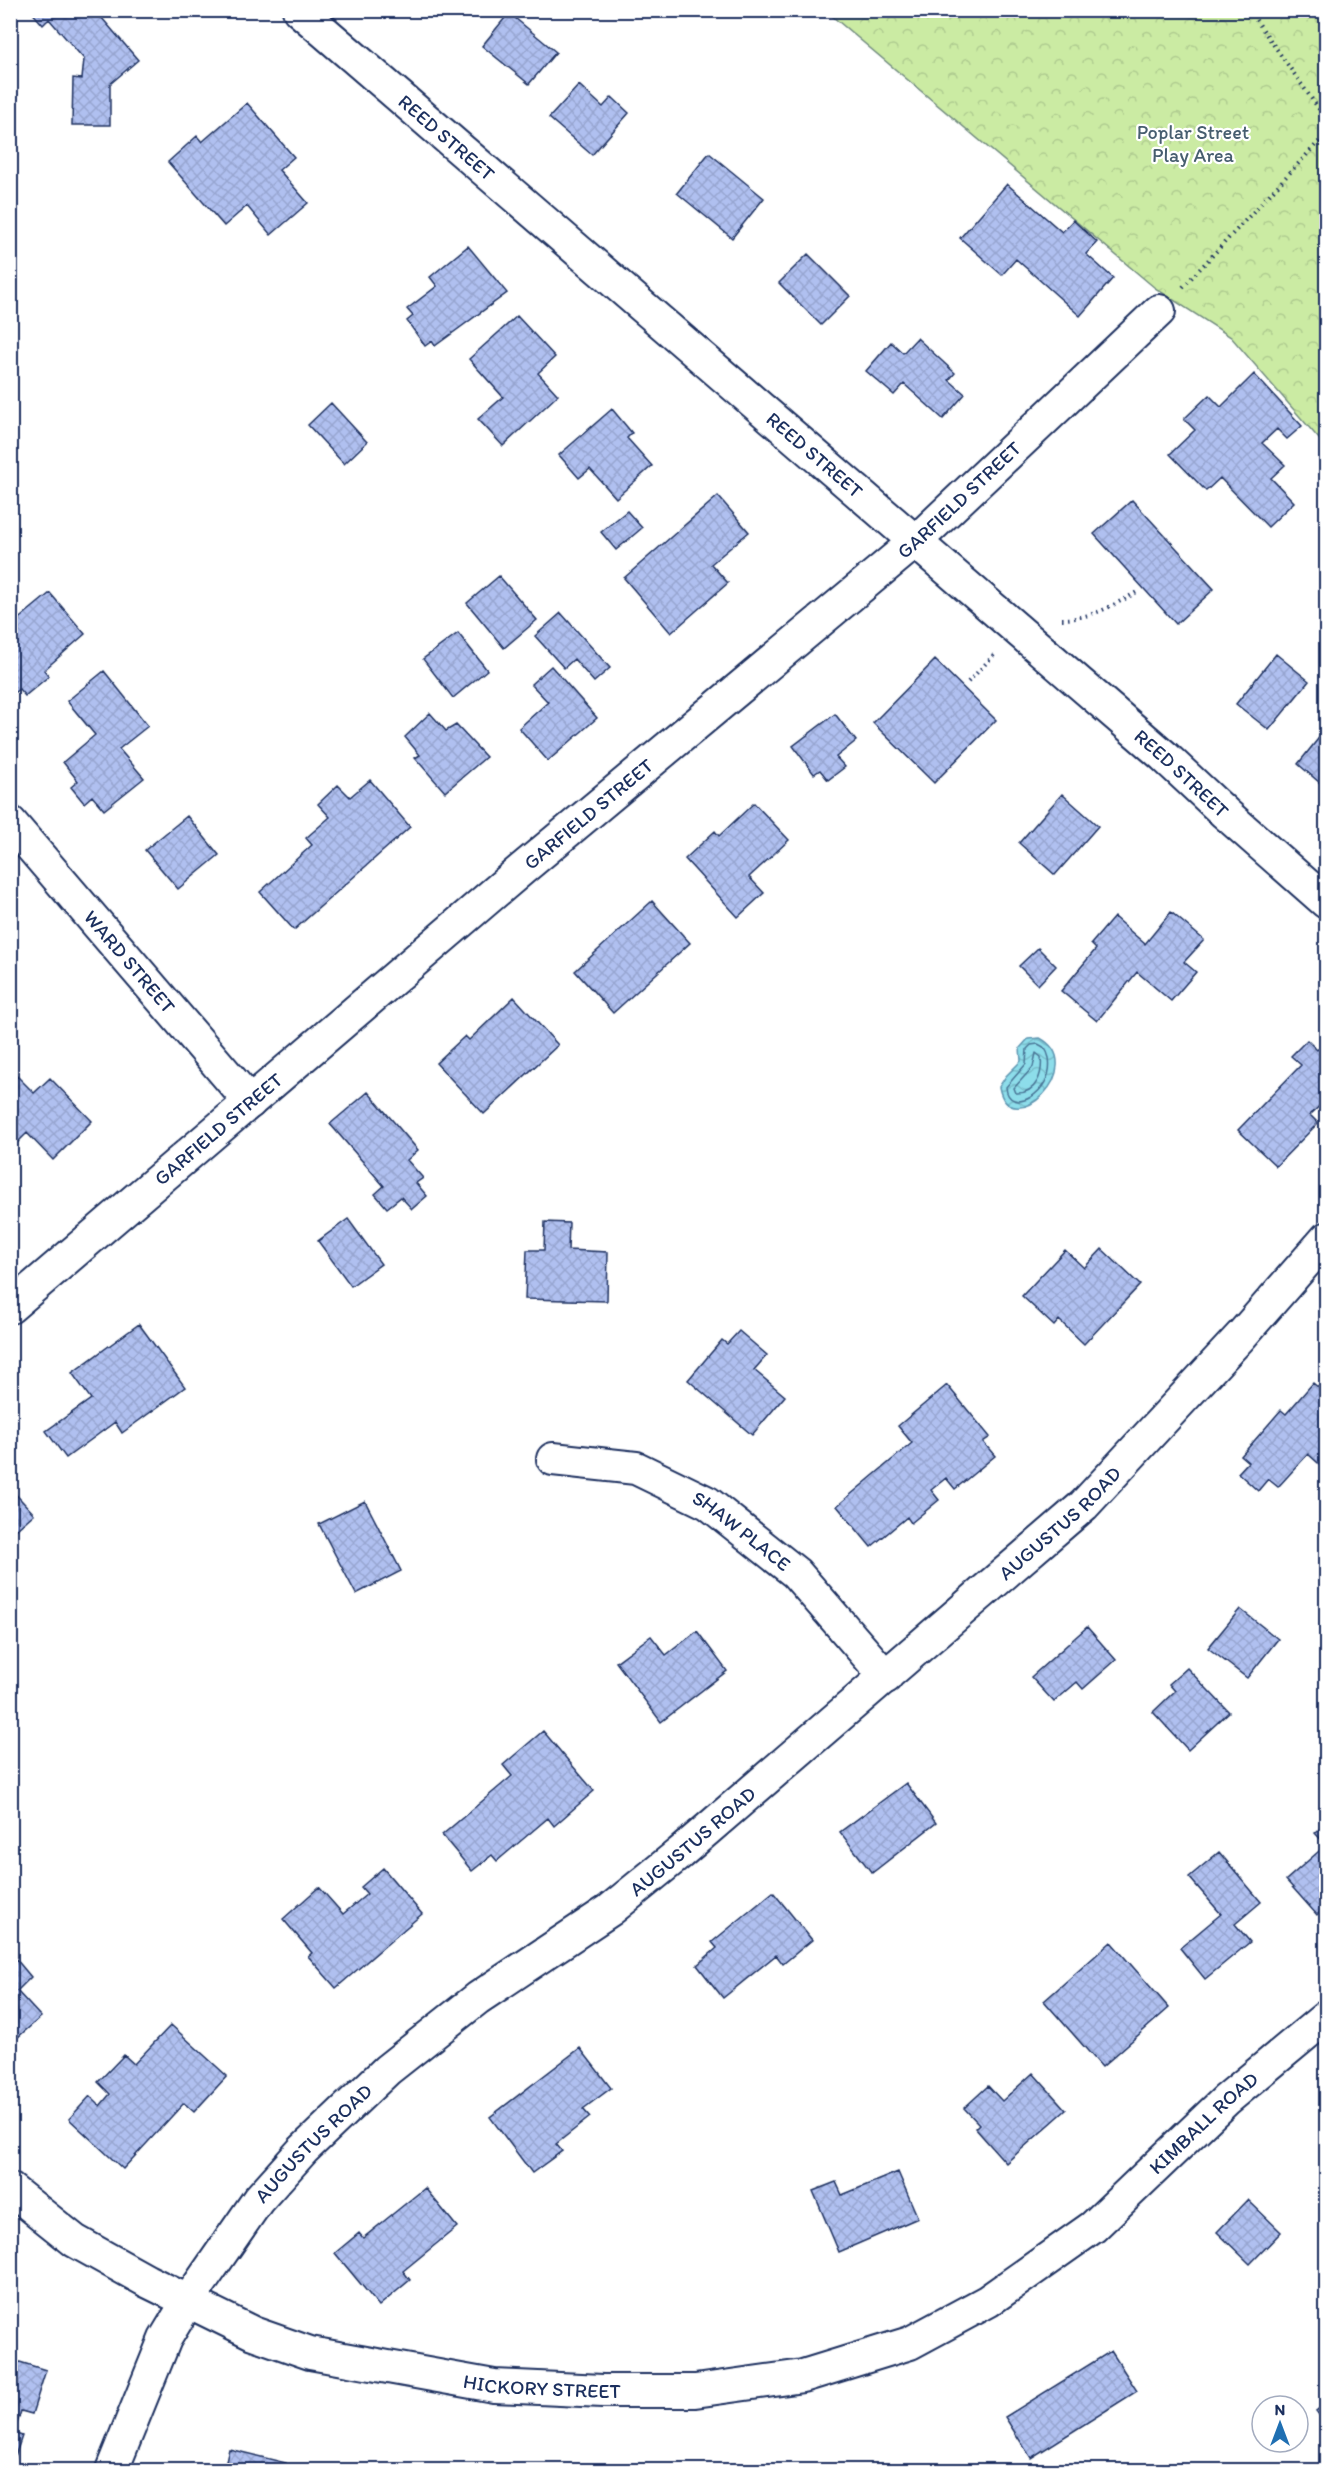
<svg xmlns="http://www.w3.org/2000/svg" width="1337" height="2481" viewBox="0 0 1337 2481" font-family="Itim,sans-serif">
<style>
.park{fill:url(#park-crowns);stroke:#738d80;stroke-width:1.5}
.water{fill:url(#water-waves);stroke:#5f97b2;stroke-width:1.5}
.lines{fill:none;stroke-linecap:round;stroke-linejoin:round}
.shore{stroke:#497596;stroke-width:1.5}
.building{fill:url(#building-cross-hatch);stroke:#1b2f5e;stroke-width:1.5}
.minor-casing{stroke:#1b2f5e;stroke-width:36}
.path{stroke:#1b2f5e;stroke-width:4;stroke-dasharray:1.5 4.5;stroke-linecap:butt}
.minor{stroke:#fff;stroke-width:32}
.labels{text-anchor:middle;stroke-width:4.5;stroke-linejoin:round;paint-order:stroke}
.park-label{font-size:20px;fill:#475e6f;stroke:#fff}
.street-label{font-size:20px;fill:#1b2f5e;stroke:#fff}
</style>
<defs>
<pattern id="park-crowns" width="20" height="18" patternUnits="userSpaceOnUse" patternTransform="scale(1.5)"><rect width="20" height="18" fill="#cbeba3"/><path d="M2 6a3 3 0 1 1 6 0M12 15a3 3 0 1 1 6 0" fill="none" stroke="#aeca8f"/></pattern>
<pattern id="water-waves" width="16" height="10" patternUnits="userSpaceOnUse" patternTransform="scale(1.5)"><rect width="16" height="10" fill="#8dddea"/><path d="M0 5q4-4 8 0t8 0" fill="none" stroke="#79becb"/></pattern>
<pattern id="building-cross-hatch" width="8" height="8" patternUnits="userSpaceOnUse" patternTransform="scale(1.5)"><rect width="8" height="8" fill="#b0c0f0"/><path d="M0 0l8 8M0 8l8-8" fill="none" stroke="#97a5d0"/></pattern>
</defs>
<rect width="100%" height="100%" fill="#fff"/>
<filter id="ink" filterUnits="userSpaceOnUse"><feTurbulence type="fractalNoise" baseFrequency=".0167" numOctaves="2"/><feDisplacementMap in="SourceGraphic" scale="12" xChannelSelector="R" yChannelSelector="G"/><feConvolveMatrix kernelMatrix="1 2 1 2 8 2 1 2 1" color-interpolation-filters="sRGB"/></filter>
<g filter="url(#ink)">
<path class="park" d="M826,11H1326V447L1231,337L1155,288Z"/>
<path class="water" d="M1040,1038C1092,1066 1010,1144 999,1087L1006,1076L1021,1061L1020,1048L1028,1039Z"/>
<g class="lines">
<path class="shore" d="M1038,1044C1045,1047 1047,1050 1049,1058C1055,1094 1008,1117 1006,1087L1026,1064L1027,1049L1031,1045Z
M1036,1053L1041,1057C1043,1073 1037,1094 1016,1093L1014,1088L1033,1067Z"/>
</g>
<path class="building" d="M30,10H95L138,60L110,84V125H72L73,78L82,79L84,59L49,19L43,25Z
M509,13L556,52L529,84L482,46Z
M579,85L603,107L612,97L629,113L592,155L549,118Z
M247,103L294,157L279,170L308,203L271,235L247,206L224,226L168,162L197,136L202,142Z
M709,153L764,198L732,238L677,193Z
M1007,184L1062,232L1073,220L1097,242L1086,254L1113,278L1080,316L1016,259L1002,275L960,238Z
M468,246L507,293L435,346L432,341L425,346L407,321L413,316L407,309L437,286L430,277Z
M808,254L850,296L821,325L779,283Z
M517,316L555,357L538,373L558,395L503,446L478,419L503,397L469,359Z
M917,338L955,373L949,380L965,394L943,419L904,384L894,395L866,371L891,342L903,353Z
M1254,374L1302,426L1287,439L1277,429L1262,443L1285,465L1271,478L1294,502L1268,527L1220,478L1206,491L1170,454L1195,430L1184,419L1209,395L1221,407Z
M331,403L367,442L344,464L308,425Z
M612,409L632,433L627,438L652,466L616,498L590,469L579,478L559,455Z
M718,496L749,532L711,564L728,583L671,633L624,578Z
M1132,500L1214,589L1176,624L1094,534Z
M627,511L642,528L616,550L601,532Z
M499,576L537,620L504,648L467,603Z
M50,593L85,634L44,670L49,676L25,696L19,689L10,696V626Z
M561,613L610,668L594,682L574,659L564,668L535,636Z
M458,633L487,670L453,698L423,659Z
M1276,654L1309,681L1269,730L1236,704Z
M935,660L996,720L934,783L873,723Z
M551,666L597,718L548,761L519,728L548,702L531,684Z
M104,671L148,726L119,749L144,778L104,810L92,796L84,803L71,787L78,781L63,762L95,735L67,701Z
M430,713L446,731L456,725L486,757L445,792L415,758L420,755L405,737Z
M835,714L856,741L836,757L845,767L828,780L820,770L814,774L793,746Z
M1326,729V788L1298,764Z
M370,780L410,827L294,930L260,892L312,845L306,838L330,817L318,804L338,785L350,797Z
M1062,794L1098,826L1055,875L1019,843Z
M754,803L789,840L749,877L764,893L738,917L685,859L715,831L719,836Z
M187,816L219,855L178,889L145,850Z
M652,901L690,943L613,1013L575,971Z
M1171,912L1204,940L1184,962L1196,972L1171,1001L1137,972L1097,1021L1061,991L1096,949L1091,944L1114,917L1145,944Z
M1038,948L1056,966L1038,985L1019,966Z
M514,997L558,1045L484,1114L436,1063L465,1036L469,1040Z
M1307,1040L1317,1050L1326,1041V1100L1310,1115L1318,1123L1276,1166L1238,1130L1301,1065L1291,1056Z
M17,1076L34,1093L50,1078L92,1121L53,1160L27,1133L10,1150V1083Z
M368,1092L418,1150L407,1160L423,1178L416,1183L427,1196L412,1209L401,1197L387,1208L375,1194L384,1186L330,1124Z
M348,1219L381,1264L351,1286L318,1241Z
M545,1222L569,1223L568,1250L608,1252L607,1301L525,1299L527,1250H544Z
M1102,1249L1140,1285L1084,1344L1059,1320L1054,1326L1022,1296L1065,1250L1084,1268Z
M139,1324L185,1387L122,1433L115,1422L66,1458L46,1431L91,1399L72,1373Z
M739,1331L767,1355L754,1370L785,1396L752,1435L688,1380L722,1340L727,1344Z
M1313,1383L1326,1394V1470L1308,1454L1278,1487L1268,1479L1258,1491L1238,1473L1248,1462L1241,1456L1281,1410L1286,1414Z
M947,1385L990,1437L983,1442L995,1456L955,1489L946,1478L931,1490L939,1500L911,1523L907,1517L871,1547L837,1506L912,1443L898,1426Z
M10,1488L34,1514L10,1535Z
M365,1501L401,1571L356,1594L319,1524Z
M1240,1609L1278,1639L1247,1678L1208,1648Z
M1087,1627L1116,1660L1083,1689L1077,1682L1054,1702L1031,1677Z
M697,1631L727,1671L661,1722L616,1662L651,1636L666,1655Z
M1187,1668L1229,1712L1188,1750L1153,1712L1175,1691L1169,1684Z
M543,1731L594,1791L554,1826L548,1818L497,1861L492,1855L472,1871L442,1835L512,1776L503,1765Z
M906,1783L936,1823L872,1873L840,1832Z
M1326,1823V1906L1317,1915L1286,1880L1326,1845L1315,1833Z
M1219,1852L1261,1902L1235,1924L1250,1942L1205,1979L1180,1948L1221,1914L1189,1877Z
M383,1868L422,1914L336,1988L308,1956L312,1953L283,1919L319,1887L343,1914L367,1894L361,1887Z
M773,1892L812,1940L783,1964L776,1955L723,1998L697,1965L717,1948L712,1942Z
M1111,1942L1169,2008L1102,2067L1044,2001Z
M16,1959L31,1977L17,1991L41,2017L10,2044V1964Z
M171,2025L227,2076L194,2112L184,2103L123,2169L69,2119L90,2096L100,2106L110,2094L98,2082L124,2055L134,2064Z
M580,2048L611,2088L583,2109L590,2117L556,2144L562,2151L532,2173L490,2117Z
M1033,2073L1066,2110L1006,2163L975,2128L979,2124L964,2108L988,2086L1002,2101Z
M898,2172L918,2218L839,2252L813,2191L836,2182L842,2195Z
M425,2188L457,2227L403,2271L410,2280L379,2306L335,2253L359,2233L363,2238Z
M1248,2200L1281,2232L1250,2264L1217,2232Z
M1111,2351L1137,2391L1031,2458L1005,2417Z
M10,2359L46,2370L32,2414L21,2411L14,2433L22,2436L14,2459L10,2458Z
M1326,2403V2424L1316,2411Z
M229,2449L286,2463L284,2470H224Z"/>
<g class="lines">
<defs>
<g id="minor">
<path id="s1" d="M299,10L1164,756L1225,813L1326,902"/>
<path id="s2" d="M10,822L250,1102"/>
<path id="s3" d="M10,1307L521,870L916,541L1159,311"/>
<path id="s4" d="M553,1459L636,1468L708,1503L796,1573L886,1677"/>
<path id="s5" d="M10,2189L75,2241L147,2281L253,2333L310,2353L494,2386L603,2391H695L803,2376L910,2343L988,2301L1093,2227L1226,2100L1326,2017"/>
<path id="s6" d="M112,2470L165,2339L188,2301L258,2200L303,2150L387,2070L478,1998L610,1910L680,1853L1084,1505L1241,1336L1326,1239"/>
</g>
</defs>
<use href="#minor" class="minor-casing"/>
<path class="path" d="M1249,10L1326,119
M1183,287L1326,134
M1062,619C1090,619 1114,605 1137,592
M968,682L994,655"/>
<use href="#minor" class="minor"/>
</g>
</g>
<g class="labels">
<g class="park-label">
<text x="1193" y="139">Poplar Street<tspan x="1193" dy="23">Play Area</tspan></text>
</g>
<g class="street-label">
<text dy="7" stroke="none"><textPath href="#s1" startOffset="195">REED STREET</textPath></text>
<text dy="7" stroke="none"><textPath href="#s1" startOffset="681">REED STREET</textPath></text>
<text dy="7" stroke="none"><textPath href="#s3" startOffset="1246">GARFIELD STREET</textPath></text>
<text dy="7" stroke="none"><textPath href="#s1" startOffset="1167">REED STREET</textPath></text>
<text dy="7" stroke="none"><textPath href="#s3" startOffset="760">GARFIELD STREET</textPath></text>
<text dy="7" stroke="none"><textPath href="#s2" startOffset="184">WARD STREET</textPath></text>
<text dy="7" stroke="none"><textPath href="#s3" startOffset="274">GARFIELD STREET</textPath></text>
<text dy="7" stroke="none"><textPath href="#s6" startOffset="1360">AUGUSTUS ROAD</textPath></text>
<text dy="7" stroke="none"><textPath href="#s4" startOffset="207">SHAW PLACE</textPath></text>
<text dy="7" stroke="none"><textPath href="#s6" startOffset="874">AUGUSTUS ROAD</textPath></text>
<text dy="7" stroke="none"><textPath href="#s5" startOffset="1322">KIMBALL ROAD</textPath></text>
<text dy="7" stroke="none"><textPath href="#s6" startOffset="388">AUGUSTUS ROAD</textPath></text>
<text dy="7" stroke="none"><textPath href="#s5" startOffset="579">HICKORY STREET</textPath></text>
</g>
</g>
<rect width="1337" height="2481" fill="none" stroke="#fff" stroke-width="36"/>
<rect x="18" y="18" width="1301" height="2445" fill="none" stroke="#1b2f5e" stroke-width="2" filter="url(#ink)"/>
<g transform="translate(1280 2424)"><circle r="28" fill="#ffffff" stroke="#a4acbf" stroke-width="1.5"/>
<path d="M0-4.5L10 22L0 15L-10 22Z" fill="#1f6fb2"/>
<text y="-9" font-size="16" font-weight="bold" text-anchor="middle" fill="#1b2f5e">N</text>
</g>
</svg>
